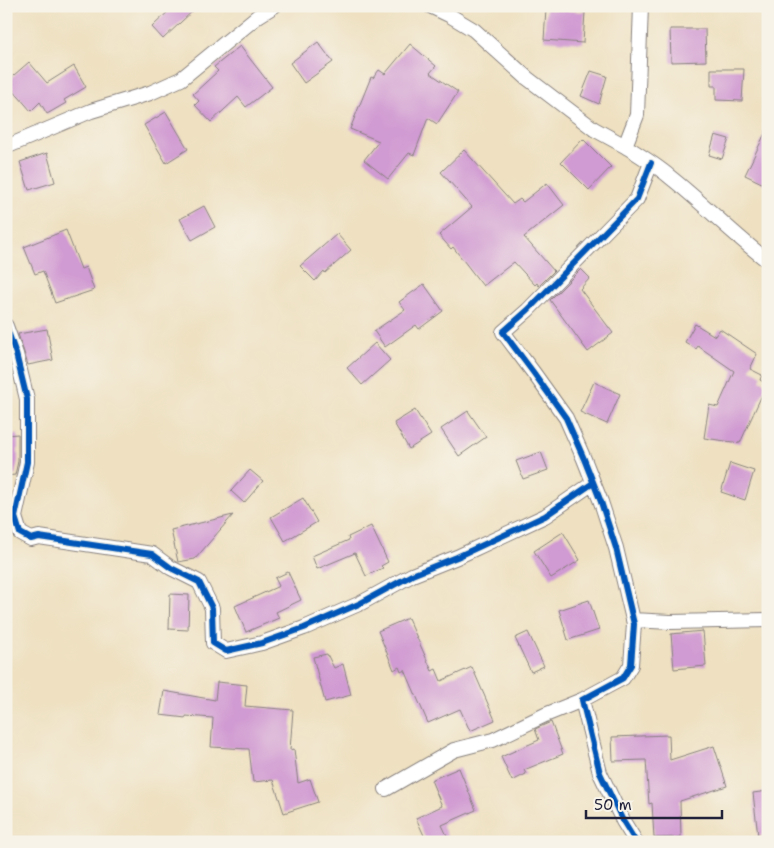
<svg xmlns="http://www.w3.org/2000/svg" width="774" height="848" viewBox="0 0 774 848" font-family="'Shantell Sans',sans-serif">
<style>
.building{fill:#d09ad2}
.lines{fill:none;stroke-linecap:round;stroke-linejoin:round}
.minor-casing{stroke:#88817e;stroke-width:16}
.minor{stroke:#fff;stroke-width:14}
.cycleway-casing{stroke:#f7f3e8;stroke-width:9}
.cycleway{stroke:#0057b8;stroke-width:6}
</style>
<rect width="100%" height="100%" fill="#f7f3e8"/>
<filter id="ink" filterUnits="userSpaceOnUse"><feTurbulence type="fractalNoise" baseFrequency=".02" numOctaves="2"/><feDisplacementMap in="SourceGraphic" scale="10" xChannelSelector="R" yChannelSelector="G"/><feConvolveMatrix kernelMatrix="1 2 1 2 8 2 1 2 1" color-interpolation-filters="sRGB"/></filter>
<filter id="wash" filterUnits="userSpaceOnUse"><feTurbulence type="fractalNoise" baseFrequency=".0096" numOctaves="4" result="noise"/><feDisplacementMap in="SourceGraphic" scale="20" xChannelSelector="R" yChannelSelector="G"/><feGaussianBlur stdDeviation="1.12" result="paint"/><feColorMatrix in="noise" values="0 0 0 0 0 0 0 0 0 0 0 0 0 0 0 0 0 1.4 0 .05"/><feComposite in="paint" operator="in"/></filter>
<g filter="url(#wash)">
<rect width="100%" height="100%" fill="#eee0c0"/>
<g id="blocks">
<path class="building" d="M174,6H198L163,39L152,27Z
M546,9L585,12L583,43L544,40Z
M670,29H705L706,61L671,62Z
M318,42L333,62L304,83L290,63Z
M410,44L436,66L430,73L458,92L437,124L428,118L414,155L409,153L388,179L364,160L379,141L350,129L371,77L373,78L379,70L385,74Z
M240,46L272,87L246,107L238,97L211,122L195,105L199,101L193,94L218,71L214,67Z
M29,62L47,83L74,66L86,87L64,100L66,103L47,114L40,102L31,111L6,82Z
M711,69H744L742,101L716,100V86H711Z
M591,71L607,76L599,104L581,96Z
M166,112L188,149L166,163L144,125Z
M768,127V186L745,175Z
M715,135L729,139L722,159L709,155Z
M583,139L611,167L589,190L561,162Z
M464,150L513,204L520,199L523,202L547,183L564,205L524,237L554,271L539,286L537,283L535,285L514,262L483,286L453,247L451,249L439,235L472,207L441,172Z
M47,153L55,182L29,190L20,162Z
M204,206L215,227L192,240L180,219Z
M66,230L81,269L86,267L94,290L55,303L43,271L35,274L24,247Z
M337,234L351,250L325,273L324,271L315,281L300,266Z
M581,269L590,278L580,289L613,333L588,352L550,300Z
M424,284L443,311L419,329L416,325L385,347L374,331L405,310L399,302Z
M695,324L715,336L720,329L757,354L750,369L762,375L760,380L767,384L740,443L704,438L709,405L718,407L734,371L698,346L696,349L685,342Z
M47,329L53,360L28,365L18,334Z
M375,343L390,360L362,385L347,368Z
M594,382L620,394L607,424L580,412Z
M415,410L431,435L409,449L394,423Z
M468,411L486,437L459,456L441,429Z
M18,434V461L15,475L6,476V435Z
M541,452L548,470L523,479L516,461Z
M730,463L754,471L745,500L721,492Z
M250,470L263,481L244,503L231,491Z
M303,498L317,522L285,541L271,517Z
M233,515L195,559L178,562L171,530Z
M371,526L388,562L381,566L383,568L366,576L355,553L317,569L312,556L349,540L348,537Z
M563,532L580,560L551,578L534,551Z
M288,572L301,600L276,612L279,618L246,632L235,606L279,586L275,578Z
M170,594L189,595L188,630L169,629Z
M589,600L599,630L568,640L559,610Z
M408,618L432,671L436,669L441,681L472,667L495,720L470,731L460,709L428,723L405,670L401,672L399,667L394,670L378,631Z
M703,631L706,666L674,669L671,634Z
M528,632L544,666L531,672L515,638Z
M327,654L334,668L343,664L351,695L325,702L313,657Z
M217,682L247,685L245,706L293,710L290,750L294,749L298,783L310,779L318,802L284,813L273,780L253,782L249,749L211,747L213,718L186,716V718L160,715L164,691L215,700Z
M551,722L563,754L524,770L526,774L512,781L501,757L539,740L535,729Z
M669,735L670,760L714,746L727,786L680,801L681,837L654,838L652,803L649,804L646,760L613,761L612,737Z
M459,768L476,810L442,825L450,842H427L416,818L442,806L431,780Z
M768,791V835L758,836L753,793Z"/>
</g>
</g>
<g filter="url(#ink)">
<use href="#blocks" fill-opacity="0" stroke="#88817e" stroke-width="1"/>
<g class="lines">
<defs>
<path id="minor" d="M430,6L449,15L474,30L527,78L594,129L625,146L637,115L641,6
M625,146C641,156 656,165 670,177C704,204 734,235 768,261
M6,147L91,111L150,93L181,79L258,16L274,6
M6,326L16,354L27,399V462L15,517L20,533L31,539L39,537L152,554L171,568L199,582L212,608L213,643L226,651L262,643L304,628L361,603L412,575L457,557L545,516L593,483
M633,620L670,622L768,620
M386,789L454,750L493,740L545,715L582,700
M636,842L623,821L600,773L582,700L623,678L631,665L634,624L616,548L601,502L584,459L566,418L533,372L503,332L528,310L637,199L651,163"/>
</defs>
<use href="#minor" class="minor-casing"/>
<use href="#minor" class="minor"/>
<defs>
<path id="cycleway" d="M6,326L16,354L27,399V462L15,517L20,533L31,539L39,537L152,554L171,568L199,582L212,608L213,643L226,651L262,643L304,628L361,603L412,575L457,557L545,516L593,483
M636,842L623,821L600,773L582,700L623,678L631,665L634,624L616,548L601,502L584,459L566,418L533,372L503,332L528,310L637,199L651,163"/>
</defs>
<use href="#cycleway" class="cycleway-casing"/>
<use href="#cycleway" class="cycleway"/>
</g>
</g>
<rect width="774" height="848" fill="none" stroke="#f7f3e8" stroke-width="25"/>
<path d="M586 810v8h136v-8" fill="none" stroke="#22223b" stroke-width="2.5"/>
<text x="594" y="810" font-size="15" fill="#22223b" stroke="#f7f3e8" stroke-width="4" paint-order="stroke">50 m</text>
</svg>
